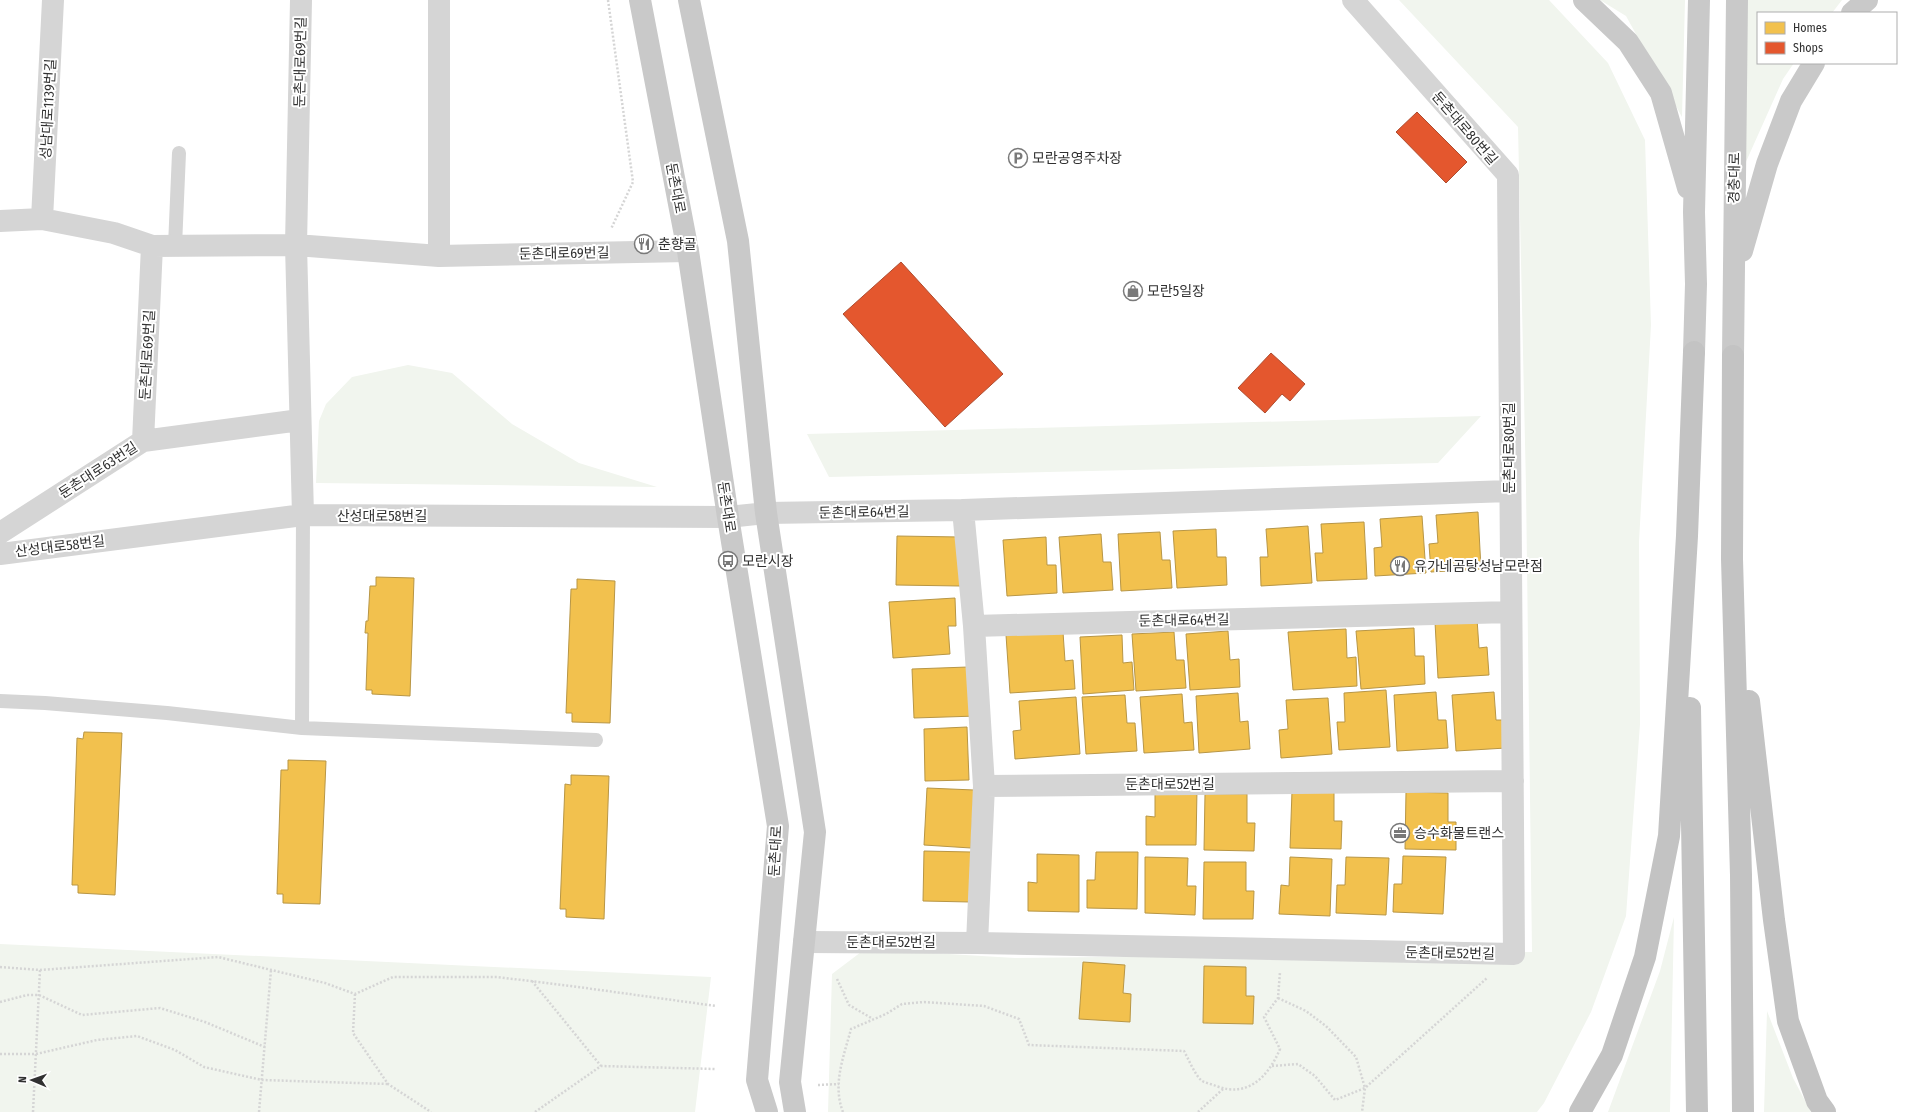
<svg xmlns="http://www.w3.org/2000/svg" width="1909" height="1112" viewBox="0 0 1909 1112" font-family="'Fira Sans Condensed','Noto Sans KR',sans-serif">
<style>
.green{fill:#f1f5ee}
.homes{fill:#f2c14e;stroke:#b89645}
.shops{fill:#e4572e;stroke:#ae4c2f}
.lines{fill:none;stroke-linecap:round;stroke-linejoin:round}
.path{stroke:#d5d5d5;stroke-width:2.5;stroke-dasharray:2 2;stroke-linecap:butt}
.lane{stroke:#d5d5d5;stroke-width:14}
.street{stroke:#d5d5d5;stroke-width:22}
.primary{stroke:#c9c9c9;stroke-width:22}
.highway{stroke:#c3c3c3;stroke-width:22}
.labels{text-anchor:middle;stroke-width:4;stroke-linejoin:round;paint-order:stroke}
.street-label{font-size:14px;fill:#313131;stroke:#fff}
.poi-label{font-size:14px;fill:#313131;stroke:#fff;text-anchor:start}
</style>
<rect width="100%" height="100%" fill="#fff"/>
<path class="green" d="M1399,0H1549L1608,63L1645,140L1651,325L1639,542L1640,724L1626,916L1591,1012L1544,1103L1537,1112H828L832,974L865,949L1015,958L1532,952L1526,487L1518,127Z
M1600,0H1685L1682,117L1626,16Z
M1747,0H1842L1832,13H1758V63H1794L1783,79L1745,164Z
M408,365L452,373L512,424L579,463L657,487L316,483L319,421L326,404L352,377Z
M1481,416L1438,463L829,477L807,434Z
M1674,917L1670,1112H1608L1660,971Z
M0,944L711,977L695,1112H0Z
M1767,1011L1793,1078L1811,1112H1764Z"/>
<path class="homes" d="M1478,512L1481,569L1431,572L1429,544L1438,543L1436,515Z
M1422,516L1426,573L1375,576L1374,548L1382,547L1380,519Z
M1364,522L1367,579L1317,581L1315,553H1323L1321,524Z
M1308,526L1312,583L1261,586L1260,557H1268L1266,529Z
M1216,529L1217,557H1226L1227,585L1177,588L1173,531Z
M1160,532L1162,560H1170L1172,588L1121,591L1118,534Z
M1101,534L1103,562H1111L1113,590L1063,593L1059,537Z
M897,536L960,537V586L896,585Z
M1046,537L1047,565H1056L1057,593L1007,596L1003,540Z
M376,577L414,578L410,696L372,694V690H366L368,633H365L366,621H368L370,586H376Z
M577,579L615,581L610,723L572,722V713H566L571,589H577Z
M955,598L956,626H948L950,654L893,658L889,602Z
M1477,619L1479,648L1487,647L1489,675L1438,678L1435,622Z
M1414,628L1415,656H1424L1425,684L1361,689L1356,631Z
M1346,629L1347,658L1356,657L1357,686L1293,690L1288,632Z
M1228,631L1230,660L1239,659L1240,687L1190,690L1186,634Z
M1063,632L1065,661L1073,660L1075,689L1010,693L1006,635Z
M1174,632L1176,660H1184L1186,688L1136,691L1132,634Z
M1122,635L1123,663L1132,662L1134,690L1083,694L1080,637Z
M968,667L977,716L914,718L912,669Z
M1386,690L1390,747L1339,750L1337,722H1345L1344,693Z
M1436,692L1438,720H1446L1448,748L1397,751L1394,695Z
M1494,692L1496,720H1504L1506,748L1456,751L1452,695Z
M1238,693L1240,722L1248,721L1250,749L1199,753L1196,696Z
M1182,694L1184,723L1192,722L1194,750L1144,753L1140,697Z
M1125,695L1127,723H1135L1137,751L1086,754L1082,697Z
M1076,697L1080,754L1015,759L1013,731L1021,730L1019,701Z
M1328,698L1332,754L1281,758L1279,730L1288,729L1286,700Z
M967,727L969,780L925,781L924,729Z
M84,732L122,733L115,895L78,893V885H72L77,738L83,739Z
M288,760L326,761L320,904L283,903V894H277L281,770H288Z
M571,775L609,776L604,919L566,917V909H560L565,784L571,785Z
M927,788L974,790L971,848L924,845Z
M1155,788L1197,789L1196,845H1146V816L1155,817Z
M1292,791L1334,792V821H1342L1341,849L1290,848Z
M1406,792L1448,793V822H1456V850L1405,849Z
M1205,794H1247V823H1255L1254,851L1204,850Z
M924,851L971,852L970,902L923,901Z
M1096,852H1138L1137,909L1087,908V880H1095Z
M1037,854L1079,855V912L1028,911V882L1037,883Z
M1403,856L1446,857L1443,914L1393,912L1394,884H1402Z
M1145,857L1188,858L1187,886H1196L1195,915L1145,913Z
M1290,857L1332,859L1330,916L1279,914L1281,885L1289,886Z
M1346,857L1389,858L1386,915L1336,913L1337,885H1345Z
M1204,862H1246V891H1254L1253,919H1203Z
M1083,962L1125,965L1123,993L1131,994L1130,1022L1079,1019Z
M1204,966L1246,967V996H1254L1253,1024L1203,1023Z"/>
<path class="shops" d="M1417,112L1467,162L1446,183L1396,132Z
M901,262L1003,374L945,427L843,314Z
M1271,353L1305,384L1290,401L1282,394L1265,413L1238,388Z"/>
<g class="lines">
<path class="path" d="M608,0L633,182L611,229
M0,967L40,970L218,957L325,983L355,994L393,977H497L571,986L716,1006
M837,979L849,1005L873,1019
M532,981L601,1066
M355,994L353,1033L388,1084L431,1112
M1278,998L1306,1011L1326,1026L1356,1057L1365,1088L1362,1112
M0,1002L27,995H39L82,1015L160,1008L205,1022L265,1047
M0,1054H36L97,1040L137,1036L175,1050L204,1067L262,1080L388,1084
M1272,1066L1298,1064L1315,1076L1335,1100L1365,1088L1487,978
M818,1085L839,1084
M33,1112L40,970
M259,1112L271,970
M535,1112L601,1066L715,1069
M843,1112C832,1084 844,1056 851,1029L886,1014L902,1004L924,1002L984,1006L1019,1019L1029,1045L1184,1051C1188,1058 1195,1075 1201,1080C1204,1083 1212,1084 1216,1086C1248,1098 1268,1077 1280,1049L1264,1017L1278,998L1280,972
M1198,1112L1223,1089"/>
<path class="lane" d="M175,246L179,153
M0,701L45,703L167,713L302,728L596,740
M302,728L303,515"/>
<path class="street" d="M301,0L296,245L303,515
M439,0V256
M42,219L53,0
M0,221L42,219L114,233L152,246L296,245L439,256L688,251
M143,441L152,246
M963,510L974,626L984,786L977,943
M0,533L143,441L300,420
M0,554L303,515L728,517L766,513L963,510L1509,491
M974,626L1511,612
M984,786L1513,781
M804,942L977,943L1514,954L1508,175L1353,0"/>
<path class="primary" d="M640,0L688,251L728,517L778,826L757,1080L767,1112
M689,0L738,241L766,513L815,832L790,1082L795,1112
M1584,0L1628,42L1661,93L1688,188
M1852,13L1867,0
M1742,251L1767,164L1791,101L1814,63
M1694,352L1696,284L1694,212L1699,0
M1733,356L1737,0"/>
<path class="highway" d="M1733,356L1732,559L1741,875L1743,1112
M1749,701L1774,920L1788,1021L1817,1101L1825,1112
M1690,708L1697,1112
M1580,1112L1612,1055L1645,957L1669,836L1687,536L1694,352"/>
</g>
<defs>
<symbol id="parking-ring" viewBox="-11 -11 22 22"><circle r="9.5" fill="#fff" stroke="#797979" stroke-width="1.5"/><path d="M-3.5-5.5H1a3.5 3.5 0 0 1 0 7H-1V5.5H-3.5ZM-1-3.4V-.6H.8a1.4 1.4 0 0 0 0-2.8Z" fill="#797979"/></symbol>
<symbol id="restaurant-ring" viewBox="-11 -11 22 22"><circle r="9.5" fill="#fff" stroke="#797979" stroke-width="1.5"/><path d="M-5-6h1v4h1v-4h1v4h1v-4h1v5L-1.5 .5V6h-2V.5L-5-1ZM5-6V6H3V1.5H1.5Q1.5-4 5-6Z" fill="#797979"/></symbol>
<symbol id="shop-ring" viewBox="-11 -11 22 22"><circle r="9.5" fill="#fff" stroke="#797979" stroke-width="1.5"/><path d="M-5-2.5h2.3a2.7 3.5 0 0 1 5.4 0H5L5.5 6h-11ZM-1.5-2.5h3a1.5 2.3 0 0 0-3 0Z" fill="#797979"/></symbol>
<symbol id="bus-ring" viewBox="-11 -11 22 22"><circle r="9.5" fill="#fff" stroke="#797979" stroke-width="1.5"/><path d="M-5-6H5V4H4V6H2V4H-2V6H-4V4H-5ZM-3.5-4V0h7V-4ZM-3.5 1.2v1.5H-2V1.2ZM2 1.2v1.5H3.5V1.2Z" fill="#797979"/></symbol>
<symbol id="office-ring" viewBox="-11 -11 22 22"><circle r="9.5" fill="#fff" stroke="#797979" stroke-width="1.5"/><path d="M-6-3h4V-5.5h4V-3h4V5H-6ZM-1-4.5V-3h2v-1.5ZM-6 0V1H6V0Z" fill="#797979"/></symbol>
</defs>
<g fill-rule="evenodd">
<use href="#parking-ring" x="1007" y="147" width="22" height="22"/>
<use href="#restaurant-ring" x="633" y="233" width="22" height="22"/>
<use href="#shop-ring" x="1122" y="280" width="22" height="22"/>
<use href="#bus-ring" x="717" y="550" width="22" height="22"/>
<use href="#restaurant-ring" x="1389" y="555" width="22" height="22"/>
<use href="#office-ring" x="1389" y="822" width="22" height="22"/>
</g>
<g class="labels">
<g class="street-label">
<text transform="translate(300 62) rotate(-89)" y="5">둔촌대로69번길</text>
<text transform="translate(48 109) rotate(-87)" y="5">성남대로1139번길</text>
<text transform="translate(1465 128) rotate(49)" y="5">둔촌대로80번길</text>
<text transform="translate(1734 178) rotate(-89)" y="5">경충대로</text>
<text transform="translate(676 188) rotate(79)" y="5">둔촌대로</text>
<text transform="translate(564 253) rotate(-1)" y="5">둔촌대로69번길</text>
<text transform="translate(147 355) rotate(-87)" y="5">둔촌대로69번길</text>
<text transform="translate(1509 448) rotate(-90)" y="5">둔촌대로80번길</text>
<text transform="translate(98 470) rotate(-33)" y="5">둔촌대로63번길</text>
<text transform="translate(727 507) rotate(81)" y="5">둔촌대로</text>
<text transform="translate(864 512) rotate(-1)" y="5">둔촌대로64번길</text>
<text x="382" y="521">산성대로58번길</text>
<text transform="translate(60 546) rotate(-7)" y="5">산성대로58번길</text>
<text transform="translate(1184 620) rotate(-1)" y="5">둔촌대로64번길</text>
<text x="1170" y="789">둔촌대로52번길</text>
<text transform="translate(775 851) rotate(-87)" y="5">둔촌대로</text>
<text x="891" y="947">둔촌대로52번길</text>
<text transform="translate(1450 953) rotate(1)" y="5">둔촌대로52번길</text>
</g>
<g class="poi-label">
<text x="1032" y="163">모란공영주차장</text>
<text x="658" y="249">춘향골</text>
<text x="1147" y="296">모란5일장</text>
<text x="742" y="566">모란시장</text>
<text x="1414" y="571">유가네곰탕성남모란점</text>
<text x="1414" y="838">승수화물트랜스</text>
</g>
</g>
<rect x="1757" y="12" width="140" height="52" fill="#ffffff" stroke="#adadad"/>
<rect x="1765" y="22" width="20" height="12" fill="#f2c14e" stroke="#adadad"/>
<text x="1793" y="32" font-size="12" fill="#313131">Homes</text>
<rect x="1765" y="42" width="20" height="12" fill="#e4572e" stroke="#adadad"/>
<text x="1793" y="52" font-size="12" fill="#313131">Shops</text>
<g transform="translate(32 1080) rotate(272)" stroke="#ffffff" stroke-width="3" paint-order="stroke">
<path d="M0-3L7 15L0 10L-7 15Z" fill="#313131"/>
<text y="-6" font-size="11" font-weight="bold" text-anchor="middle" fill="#313131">N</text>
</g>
</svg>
